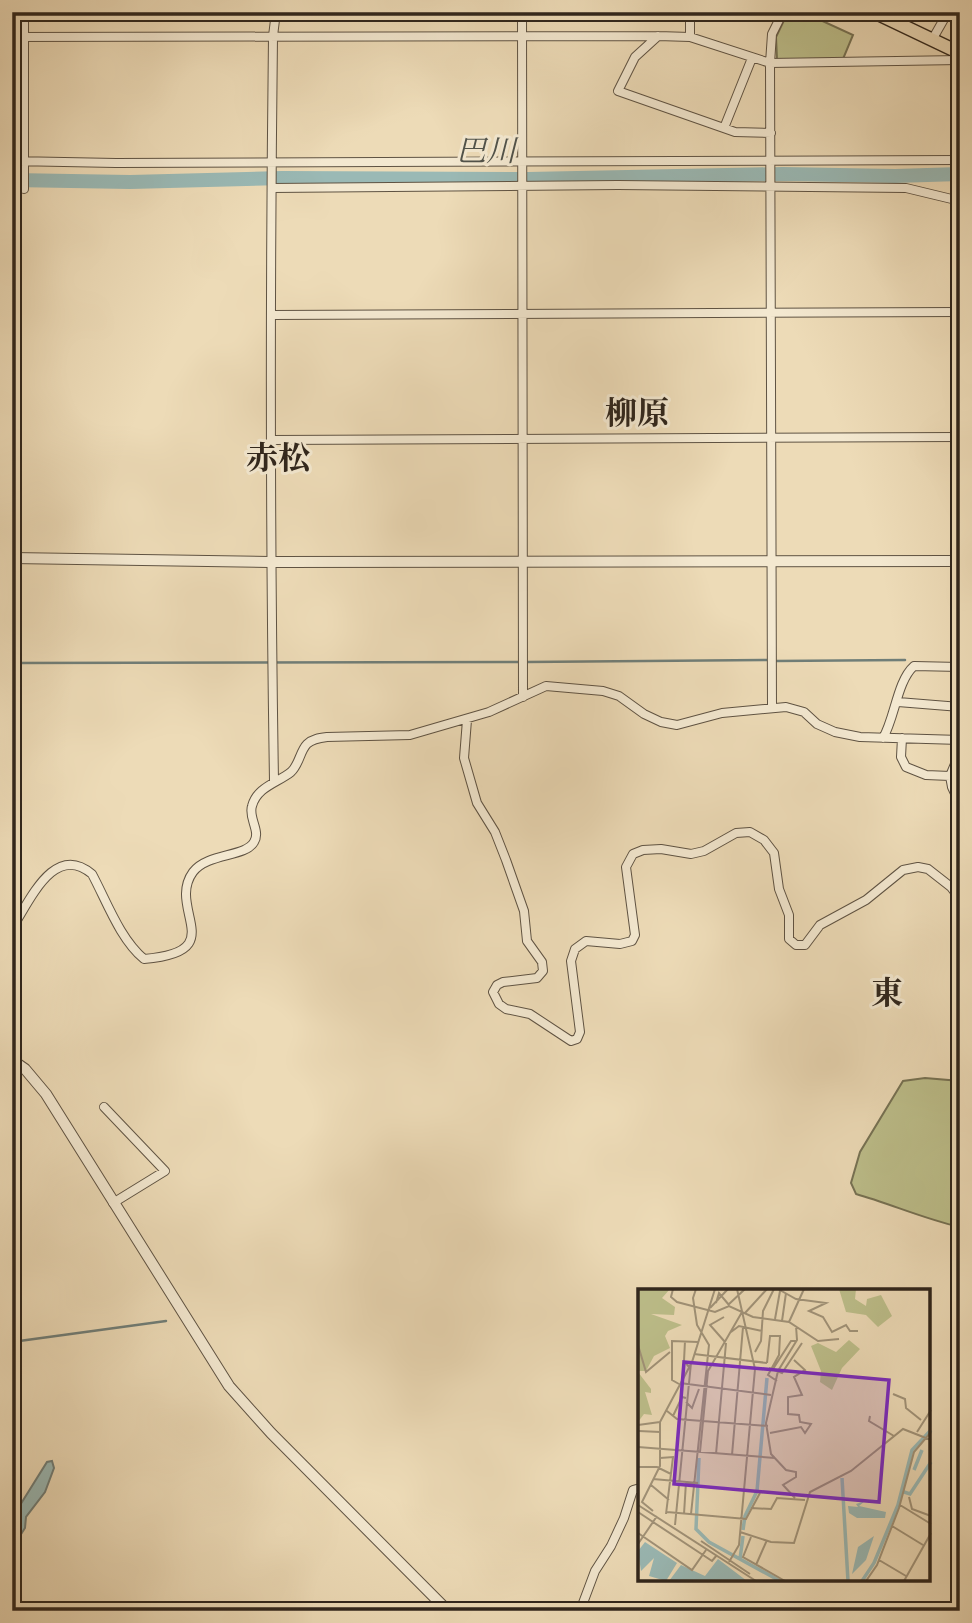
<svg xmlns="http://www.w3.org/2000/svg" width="972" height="1623" viewBox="0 0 972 1623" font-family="'IM FELL Great Primer','Noto Serif JP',serif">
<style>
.green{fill:#bdbf8b;stroke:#767254;stroke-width:2}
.water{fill:#9ab9b5;stroke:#707e78;stroke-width:2}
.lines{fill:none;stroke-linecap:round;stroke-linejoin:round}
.stream{stroke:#707e78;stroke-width:2.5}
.river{stroke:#9ab9b5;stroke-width:14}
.minor-casing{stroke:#5f5343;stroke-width:10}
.tertiary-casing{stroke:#5f5343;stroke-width:12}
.primary-casing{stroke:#30261c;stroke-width:15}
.minor{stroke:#f3e8d0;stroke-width:8}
.tertiary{stroke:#f3e8d0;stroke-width:10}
.primary{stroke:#eddbb7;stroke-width:12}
.labels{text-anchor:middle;stroke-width:6;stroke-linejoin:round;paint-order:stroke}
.water-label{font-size:30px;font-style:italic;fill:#50524a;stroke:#f3e8d0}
.quarter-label{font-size:32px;font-weight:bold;fill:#30261c;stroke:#f3e8d0}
.inset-river{fill:none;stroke:#9ab9b5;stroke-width:3.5}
.inset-road{fill:none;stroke:#a19379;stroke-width:2}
.view{fill:#7b2cbf;fill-opacity:0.15;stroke:#7b2cbf;stroke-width:3.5}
.inset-edge{fill:none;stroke:#30261c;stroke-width:3.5}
</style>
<rect width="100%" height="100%" fill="#eddbb7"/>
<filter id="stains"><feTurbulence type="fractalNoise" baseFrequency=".00286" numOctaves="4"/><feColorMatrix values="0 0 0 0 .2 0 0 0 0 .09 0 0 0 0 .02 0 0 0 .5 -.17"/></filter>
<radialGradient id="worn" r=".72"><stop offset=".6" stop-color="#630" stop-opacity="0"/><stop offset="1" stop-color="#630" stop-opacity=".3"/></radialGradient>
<path class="green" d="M788,12H803L853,35L843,59H777L776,37Z
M925,1078L960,1081V1227C924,1219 891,1204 856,1194L851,1183L860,1152L903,1081Z"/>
<path class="water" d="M52,1461L54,1468L45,1492L26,1517L25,1528L18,1539L12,1574V1518L47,1462Z"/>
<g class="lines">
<path class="stream" d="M775,661L905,660
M527,662L768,660
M12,663L520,662
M12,1342L166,1321"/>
<path class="river" d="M12,180L130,182L282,178L528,179L783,174L895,176L960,174"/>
<defs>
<path id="minor" d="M24,12V189
M522,12L523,697
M658,36L635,57L618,91L735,132L771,133
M12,37L658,36L690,37L770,63L960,60
M690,37V12
M932,40L948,12
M12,97H24
M724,128L752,58
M12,161L116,163L960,160
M272,188L618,185L906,188L960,201
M271,315L960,312
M271,440L960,437
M898,702L960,707
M772,707L770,63L772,34L783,12
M467,720L464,758L477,803L495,832L506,860L524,911L527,941L542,962L543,971L537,978L503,982L497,985L493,992L499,1004L506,1009L530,1014L571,1041L577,1039L580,1032L571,961L575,949L586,941L620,944L632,941L635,935L626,867L633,854L643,850L661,849L691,854L704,851L736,833L750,832L764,840L774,853L779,889L789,915V939L796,945H805L820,925L866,900L903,870L918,867L928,869L951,887L960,899
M883,738C895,718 897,681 914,666L960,667
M902,738L901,757L906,767L926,775L950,776L952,787L960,804
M960,752L950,776L960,784
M274,781C270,533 270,284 273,36L276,12
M12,928C30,901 54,842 92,874C107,902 120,939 144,959C232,952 166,909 193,872C207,853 246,857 254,842C261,831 248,818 252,806C257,787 277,783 291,772C299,765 300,751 307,744C312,739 319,738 327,737L410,735L489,712L546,686L603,691L619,696L644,714L661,722L677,725L722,713L786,707L804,712L817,724L835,732L860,737L960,740
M104,1107L165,1171L113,1203
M580,1611L595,1571L611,1546L624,1518L633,1490L640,1488"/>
<path id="tertiary" d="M12,558L270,562L960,561
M12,1060L25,1069L46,1094L229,1386L271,1433L448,1611"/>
<path id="primary" d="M874,12L960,53"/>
</defs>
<use href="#minor" class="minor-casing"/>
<use href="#tertiary" class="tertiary-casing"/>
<use href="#primary" class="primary-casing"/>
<use href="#minor" class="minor"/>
<use href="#tertiary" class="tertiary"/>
<use href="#primary" class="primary"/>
</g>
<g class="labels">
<g class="water-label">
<text x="486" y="161">巴川</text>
</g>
<g class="quarter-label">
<text x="637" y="424">柳原</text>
<text x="278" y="469">赤松</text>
<text x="887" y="1004">東</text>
</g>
</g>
<g transform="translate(638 1289)">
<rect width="292" height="292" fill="#eddbb7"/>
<path d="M0,0H32L24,9L37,18L36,26L13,25L44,36L30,42L27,47L32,59L16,67L8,82H0ZM218,0L217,10L228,17L229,10L243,6L254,27L240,38L228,26L208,23L201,0ZM211,51L222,60L204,79L194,101L182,93L183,82L173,57L180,54L198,63ZM0,83L13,100V104L7,103L14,126L6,125L0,133Z" fill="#bdbf8b"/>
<path d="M227,212L221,217L248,223L247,229H219L211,224L210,217L220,218L218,215ZM236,247L228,271L214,285L220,258ZM7,253L39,274L28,292L11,287L16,269L3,282L0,262ZM80,270L109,292H31L43,276L67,287Z" fill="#9ab9b5"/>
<path class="inset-river" d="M61,169L58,240L71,253L142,292M276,181L284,161M204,189L210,292M263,202L272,205L293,173M105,241L107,227L119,202L129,89M102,270L105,247M224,292L236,274L260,216L274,161L293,141"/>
<path class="inset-road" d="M35,0L33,8L39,13L77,23L91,17L115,28L151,33L180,52L201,50M140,0L158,10L188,14L171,22L185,28L194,43L208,36L212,42H220M78,14L81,4L91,16M90,16L107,0M72,19L90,0M107,24L129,0M86,28L72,36L87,53M137,30L142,2M144,32L148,4M151,33L166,0M93,43L101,37L124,42M47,52L46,72L51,78M0,56L8,83L32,63M117,63L123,52L125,22L136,0M56,65L129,74M129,74L132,47H142L141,66L130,86L139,92M131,79L144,84L164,54M135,80L153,52H158M42,94L133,106M41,95L34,91V52L60,53M255,105L267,110L268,119L283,131M48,113L54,119L61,100M29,122L39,130L130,137M35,127L44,108L48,109M232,127L231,132L256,147M0,136L22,133M1,142L22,143M279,143L293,121M132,144L163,138L167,144L173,135L162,133L161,126L150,125V108L164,106L156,88L167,81L156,71M0,158L137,169M62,163L70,82L104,23M78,165L88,54M94,166L105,38M22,169L35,168L28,225M0,178H19L33,185M15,190L60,194M13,196L31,211M271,208L274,220L293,227M157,209L145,196L158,188V183L148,181L133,165L128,134L140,82L159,51L158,37M0,216L118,292M262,216L293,235M113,219L133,220L139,209L167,211M15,222L4,213L22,177V133L54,73L77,0M0,223L15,233L0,255M29,223L108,230L122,204M46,225L48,193M53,225L71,56L59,36L55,9L58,0M19,227L15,233L65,266L74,272L79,266M37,236L53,74M254,237L285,256M102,243L133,253L156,254L172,203L213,182L265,140L293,151M0,244L54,281L68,261M113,248L105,268L147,292M63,252L112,285M241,271L268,287M91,273L101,256L117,80L99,0M118,276L129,251M228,292L239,276L261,219L276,163L293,143M266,292L293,244"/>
<path class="view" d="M46,73L251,91L241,213L36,195Z"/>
<rect width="292" height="292" class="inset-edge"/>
</g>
<rect width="972" height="1623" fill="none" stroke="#eddbb7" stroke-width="42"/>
<rect x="14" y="14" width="944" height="1595" fill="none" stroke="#30261c" stroke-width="3.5"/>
<rect x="21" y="21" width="930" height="1581" fill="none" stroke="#30261c" stroke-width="2"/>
<rect width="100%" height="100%" filter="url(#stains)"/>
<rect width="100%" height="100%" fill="url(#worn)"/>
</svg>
